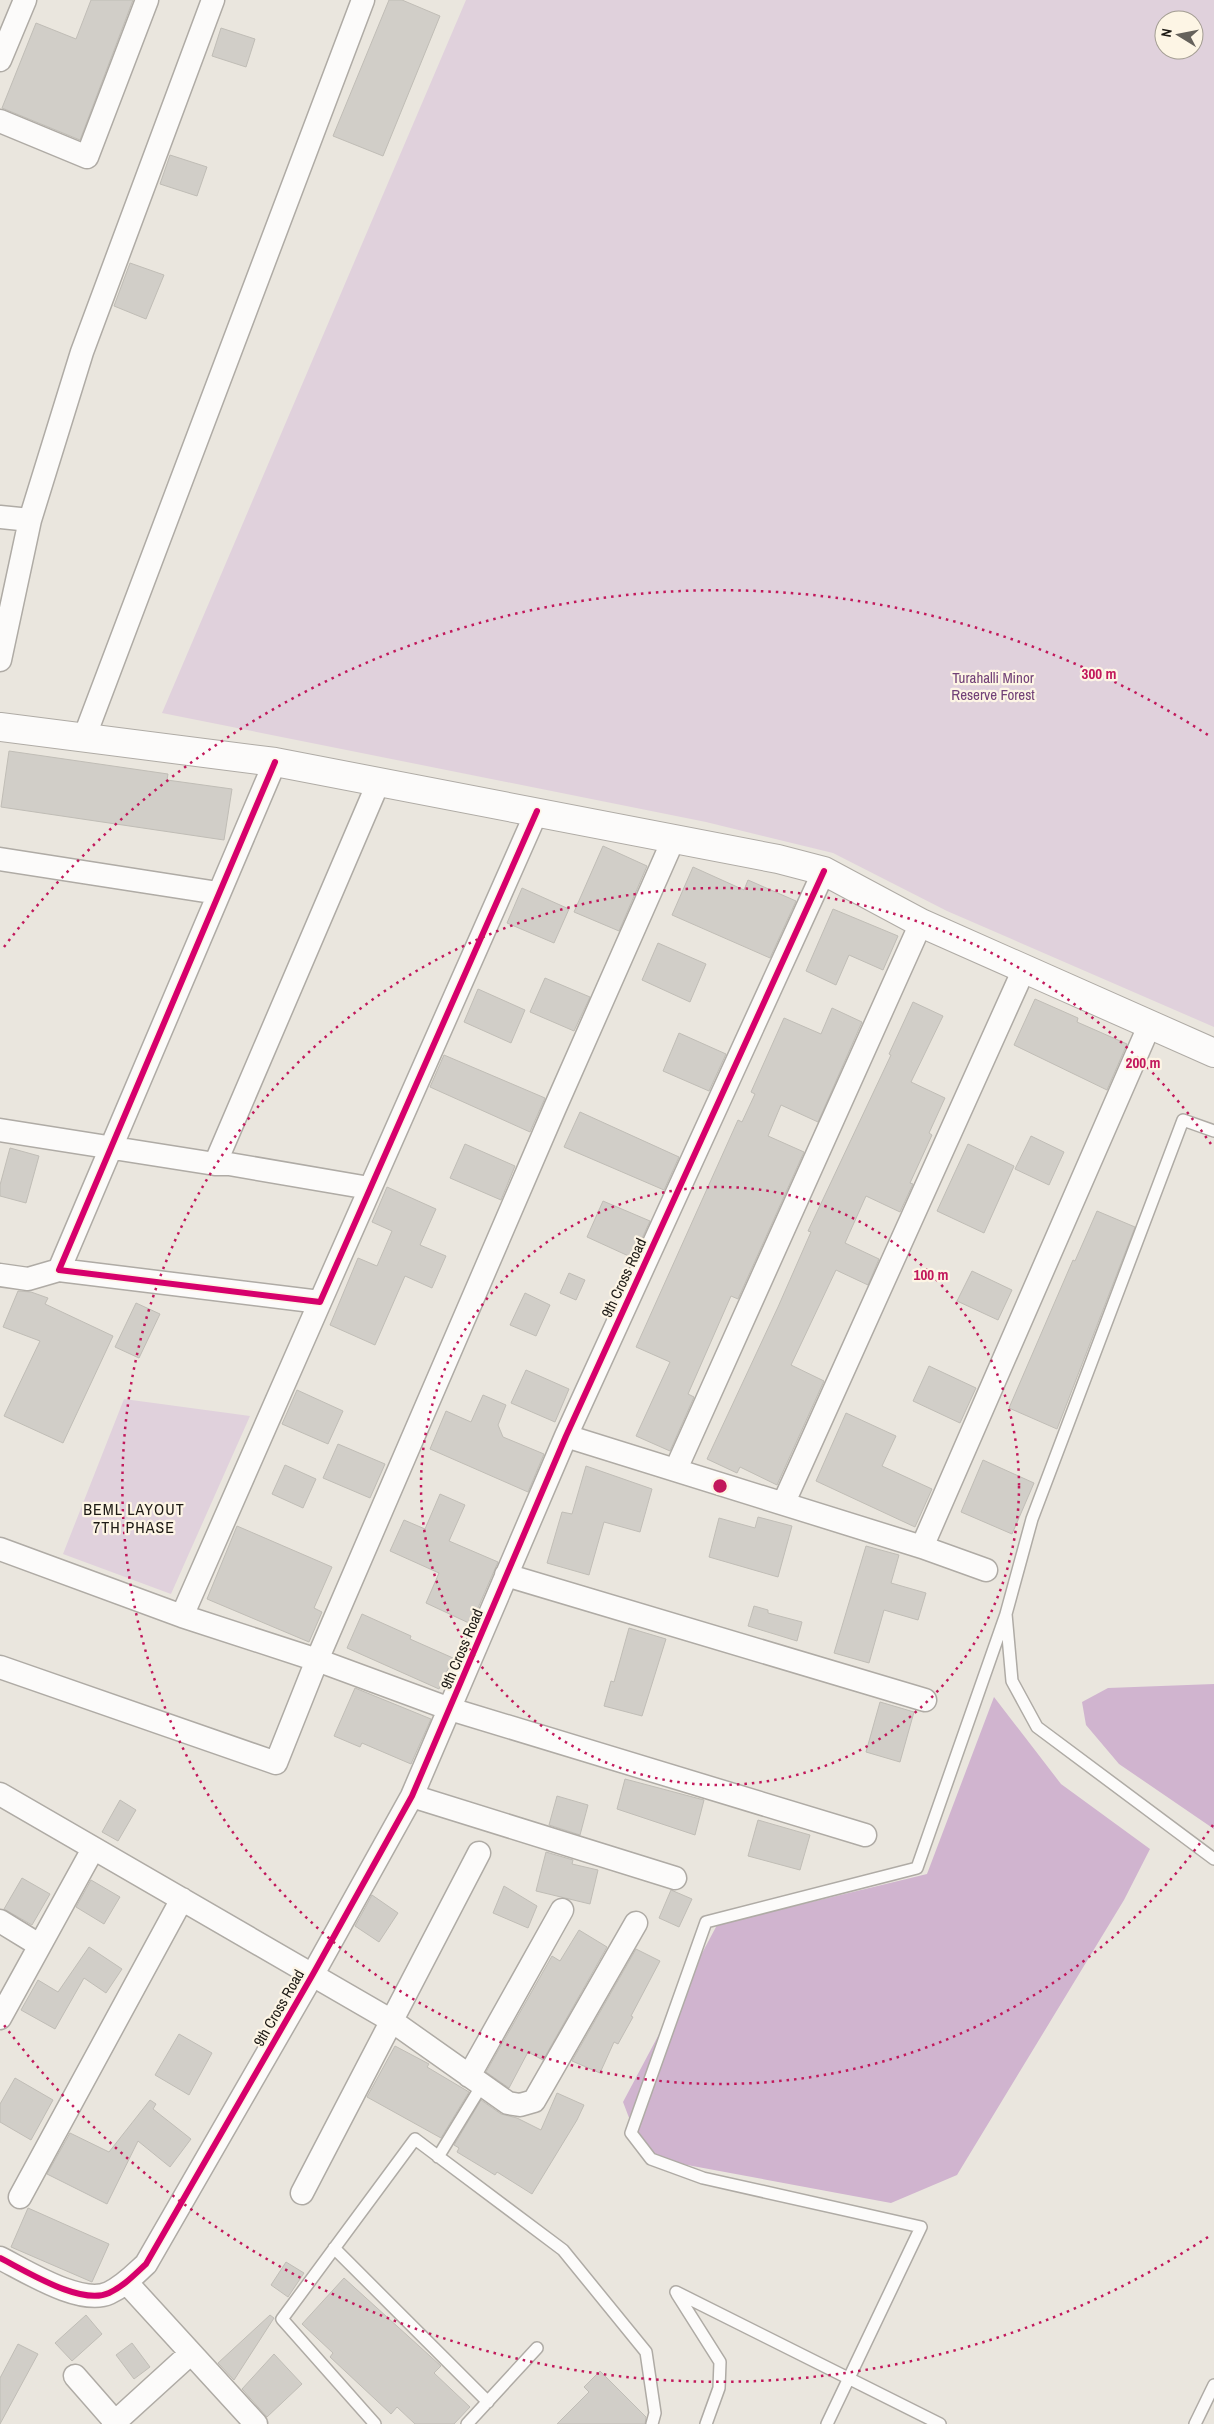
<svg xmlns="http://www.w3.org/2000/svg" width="1214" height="2424" viewBox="0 0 1214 2424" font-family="'Archivo Narrow',sans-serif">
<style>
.green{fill:#e0d1dc;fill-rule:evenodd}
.water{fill:#d0b4cf}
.building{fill:#d1cec8;stroke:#c0bdb6}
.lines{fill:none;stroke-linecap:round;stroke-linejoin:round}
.service-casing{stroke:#afaba5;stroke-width:14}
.minor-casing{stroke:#afaba5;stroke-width:25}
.tertiary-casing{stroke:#afaba5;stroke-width:30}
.service{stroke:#fcfbfa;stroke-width:11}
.minor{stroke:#fcfbfa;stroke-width:22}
.tertiary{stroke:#fcfbfa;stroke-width:28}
.cycleway-casing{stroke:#fdf5e5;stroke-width:9}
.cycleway{stroke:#d6006c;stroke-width:6}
.ring{fill:none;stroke:#c2185b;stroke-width:2.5;stroke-dasharray:2.5 5}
.labels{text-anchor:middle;stroke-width:4.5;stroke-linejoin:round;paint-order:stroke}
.park-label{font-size:15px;fill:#724177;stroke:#fdf5e5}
.street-label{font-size:15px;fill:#1d1a15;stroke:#fdf5e5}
.neighbourhood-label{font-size:16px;letter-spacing:1px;fill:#1d1a15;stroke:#fdf5e5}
.centre{fill:#c2185b;stroke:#fdf5e5;stroke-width:2.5}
.ring-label{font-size:15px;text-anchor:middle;font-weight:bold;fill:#c2185b;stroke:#fdf5e5;stroke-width:4.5;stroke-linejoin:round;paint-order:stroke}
</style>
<rect width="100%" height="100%" fill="#eae6de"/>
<path class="green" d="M466,0H1214V1027L947,911L833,853L706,822L162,713ZM1164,20H1194V50H1164Z
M124,1399L250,1416L171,1594L63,1554Z"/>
<path class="water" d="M1214,1684V1829L1119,1764L1086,1725L1082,1702L1108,1688Z
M994,1697L1061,1784L1150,1849L1124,1900L957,2175L891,2203L644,2157L623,2102L717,1925L927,1874Z"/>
<path class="building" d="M91,0H133L80,140L2,108L36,23L76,39Z
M389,0H402L440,16L383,156L333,136Z
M221,28L255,39L246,67L212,56Z
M170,155L207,167L197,196L160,184Z
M130,263L164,275L146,319L114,306Z
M9,751L168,774L167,780L232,789L224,840L1,807Z
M603,846L647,866L619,931L574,912Z
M693,867L744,890L748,880L796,901L770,958L672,915Z
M522,888L569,909L554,943L507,923Z
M833,909L898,936L883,970L849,955L836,985L806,971Z
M658,943L706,964L690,1002L642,980Z
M545,978L590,997L574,1031L530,1012Z
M478,989L525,1010L511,1043L464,1022Z
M1035,999L1078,1018L1077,1022L1127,1044L1107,1090L1014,1045Z
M913,1002L943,1016L911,1082L945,1098L929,1133L932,1135L910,1183L913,1184L900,1212L866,1196L845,1243L879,1259L868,1285L836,1270L791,1365L824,1381L777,1485L740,1467L737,1473L707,1459L778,1307L811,1232L808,1231L891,1055L889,1054Z
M832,1008L862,1022L818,1122L781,1105L768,1136L804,1152L738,1299L731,1296L688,1394L694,1397L670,1451L636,1436L670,1362L636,1347L738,1120L742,1122L755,1094L751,1092L784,1018L821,1034Z
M679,1033L726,1054L709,1091L663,1071Z
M444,1055L545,1098L530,1132L430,1087Z
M580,1112L679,1157L664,1190L564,1147Z
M1031,1136L1064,1152L1049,1185L1015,1169Z
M465,1144L515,1166L501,1200L450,1178Z
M968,1144L1014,1166L984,1233L937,1211Z
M10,1148L39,1156L26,1203L0,1196V1185Z
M387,1187L436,1209L420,1245L446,1256L432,1288L405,1276L375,1345L330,1325L358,1258L377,1266L392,1231L372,1222Z
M603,1201L650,1221L633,1258L587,1237Z
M1097,1211L1135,1227L1057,1429L1009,1408L1073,1260L1075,1261Z
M972,1271L1012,1290L998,1320L957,1301Z
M569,1273L585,1280L576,1300L560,1293Z
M18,1291L31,1292L48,1298L45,1304L113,1336L63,1443L4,1416L40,1341L3,1327Z
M525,1293L550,1305L536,1336L510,1325Z
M136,1303L160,1314L139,1358L115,1347Z
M929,1366L976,1388L960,1423L913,1401Z
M526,1370L569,1389L555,1422L511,1403Z
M297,1390L343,1411L328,1444L282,1424Z
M483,1395L506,1405L498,1425L503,1437L544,1454L528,1492L430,1449L446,1411L471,1422Z
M846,1413L896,1436L882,1466L932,1489L915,1527L816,1481Z
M338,1444L385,1464L370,1498L323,1478Z
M983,1460L1034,1483L1012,1534L961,1512Z
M285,1465L316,1479L303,1508L272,1494Z
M586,1466L652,1489L640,1532L604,1522L589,1575L547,1563L562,1512L572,1514Z
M440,1494L465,1505L449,1541L498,1562L471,1624L426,1603L439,1573L390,1551L404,1520L425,1529Z
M758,1517L792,1526L778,1577L709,1557L719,1518L755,1528Z
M237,1526L332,1567L314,1608L322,1612L309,1642L207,1599Z
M866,1546L899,1555L891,1583L926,1593L918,1620L884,1610L869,1663L834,1653Z
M754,1606L768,1610V1613L802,1622L797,1641L748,1626Z
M362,1614L411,1636L410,1639L453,1658L439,1689L347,1648Z
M629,1628L666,1639L642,1716L604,1706L611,1681L614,1682Z
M355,1688L431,1719L411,1764L362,1743L360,1747L334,1736Z
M880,1702L914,1712L900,1762L866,1752Z
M625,1779L704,1800L695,1835L617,1809Z
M557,1796L588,1805L580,1835L549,1825Z
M120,1800L136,1810L118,1841L102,1832Z
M758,1820L810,1835L800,1870L748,1856Z
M546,1852L573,1860L572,1864L598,1870L590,1904L536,1891Z
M22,1878L50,1894L32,1925L4,1909Z
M91,1880L120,1897L104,1924L76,1907Z
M504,1886L537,1906L528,1928L493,1913Z
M671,1890L692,1899L679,1927L659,1918Z
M372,1895L398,1913L379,1942L355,1926Z
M579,1930L607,1947L543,2060L528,2052L509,2088L486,2072L552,1956L560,1961Z
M89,1947L122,1969L106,1993L84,1978L55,2029L21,2010L38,1980L58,1992Z
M636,1949L660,1961L631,2016L633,2017L618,2044L614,2042L600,2073L572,2061Z
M179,2034L212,2053L189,2095L155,2075Z
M395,2046L429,2064L427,2067L469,2092L441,2138L367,2097Z
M15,2078L53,2100L31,2140L0,2122V2104Z
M557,2093L584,2105L577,2120L532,2194L497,2172L495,2175L457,2152L459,2148L454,2145L481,2100L501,2114L517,2118L541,2130Z
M150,2100L156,2104L153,2109L191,2139L170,2167L138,2141L107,2204L47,2174L70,2133L109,2152Z
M28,2208L109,2244L92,2282L11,2247Z
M286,2262L304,2273L288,2297L271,2285Z
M344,2278L441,2366L434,2373L470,2407L454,2424H415L397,2407L391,2414L330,2357L333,2353L302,2324Z
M86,2315L102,2334L72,2361L55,2343Z
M270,2315L274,2318L234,2380L218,2363Z
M132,2343L150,2367L134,2379L116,2355Z
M18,2344L38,2354L0,2424V2378Z
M274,2354L302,2384L267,2417L242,2389Z
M600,2371L646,2417L645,2424H557L589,2392L584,2387Z"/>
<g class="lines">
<defs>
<path id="service" d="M1214,1131L1183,1120L1032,1519L1006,1614L1012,1681L1037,1727L1214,1859
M438,2157L482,2085
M334,2248L488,2402
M676,2292L940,2424
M677,2294L720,2362L719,2388L706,2424
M375,2424L282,2319L415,2139L563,2250L646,2352L655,2413L652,2424
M467,2424L537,2348
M827,2424L921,2227L703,2178L651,2159L631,2133L706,1922L917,1868L1006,1614
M1195,2424L1214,2385"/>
<path id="minor" d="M0,60L25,0
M0,121L87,157L147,0
M0,517L30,520
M0,660L30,520L82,352L213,0
M84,738L363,0
M275,762L59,1270L320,1302L537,811
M0,859L218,893
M0,1130L215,1164H229L369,1188
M215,1164L379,781
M0,1275L28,1279L59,1270
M566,1436L922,1547L1150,1024
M676,1469L921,923
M784,1502L1024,969
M922,1547L986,1570
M0,1549L182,1616L317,1660L450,1709L865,1835
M506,1575L925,1700
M182,1616L320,1302
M0,1667L276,1763L317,1660L554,1110L674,838
M0,1794L392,2021L508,2103L520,2105L534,2101L636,1923
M412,1796L675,1878
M0,1921L39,1945
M0,2018L93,1849
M469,2076L562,1910
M302,2193L479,1853
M20,2197L182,1899
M0,2258C26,2271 81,2306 109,2293C124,2286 134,2275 146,2264L313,1974L412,1796L566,1436L824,871
M127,2283L256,2424
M75,2376L117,2424
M113,2424L191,2353"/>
<path id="tertiary" d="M0,727L275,762L778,859L824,871L921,923L1214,1053"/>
</defs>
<use href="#service" class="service-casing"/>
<use href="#minor" class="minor-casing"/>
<use href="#tertiary" class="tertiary-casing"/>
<use href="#service" class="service"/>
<use href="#minor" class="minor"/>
<use href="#tertiary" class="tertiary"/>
<defs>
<path id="cycleway" d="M275,762L59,1270L320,1302L537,811
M0,2258C26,2271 81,2306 109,2293C124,2286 134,2275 146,2264L313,1974L412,1796L566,1436L824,871"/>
</defs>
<use href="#cycleway" class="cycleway-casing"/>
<use href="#cycleway" class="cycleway"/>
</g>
<g class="ring">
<circle cx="720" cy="1486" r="299"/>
<path d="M1213 1825A598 598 0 1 1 1213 1147"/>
<path d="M1208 2237A896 896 0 0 1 4 2025M4 947A896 896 0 0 1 1208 735"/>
</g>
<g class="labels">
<g class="park-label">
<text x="993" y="683">Turahalli Minor<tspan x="993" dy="17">Reserve Forest</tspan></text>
</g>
<g class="street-label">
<text transform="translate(624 1278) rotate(-65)" y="5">9th Cross Road</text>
<text transform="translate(462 1649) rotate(-67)" y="5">9th Cross Road</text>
<text transform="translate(279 2008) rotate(-60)" y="5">9th Cross Road</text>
</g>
<g class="neighbourhood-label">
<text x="134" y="1515">BEML LAYOUT<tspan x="134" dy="18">7TH PHASE</tspan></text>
</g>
</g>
<circle cx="720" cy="1486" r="8" class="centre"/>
<g class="ring-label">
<text x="1099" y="679">300 m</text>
<text x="1143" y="1068">200 m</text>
<text x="931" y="1280">100 m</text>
</g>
<g transform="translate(1179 35) rotate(280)"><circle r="24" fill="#fdf5e5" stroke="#a39d92"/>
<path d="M0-4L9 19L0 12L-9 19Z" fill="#65615b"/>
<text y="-8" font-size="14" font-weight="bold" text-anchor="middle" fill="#1d1a15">N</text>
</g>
</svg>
